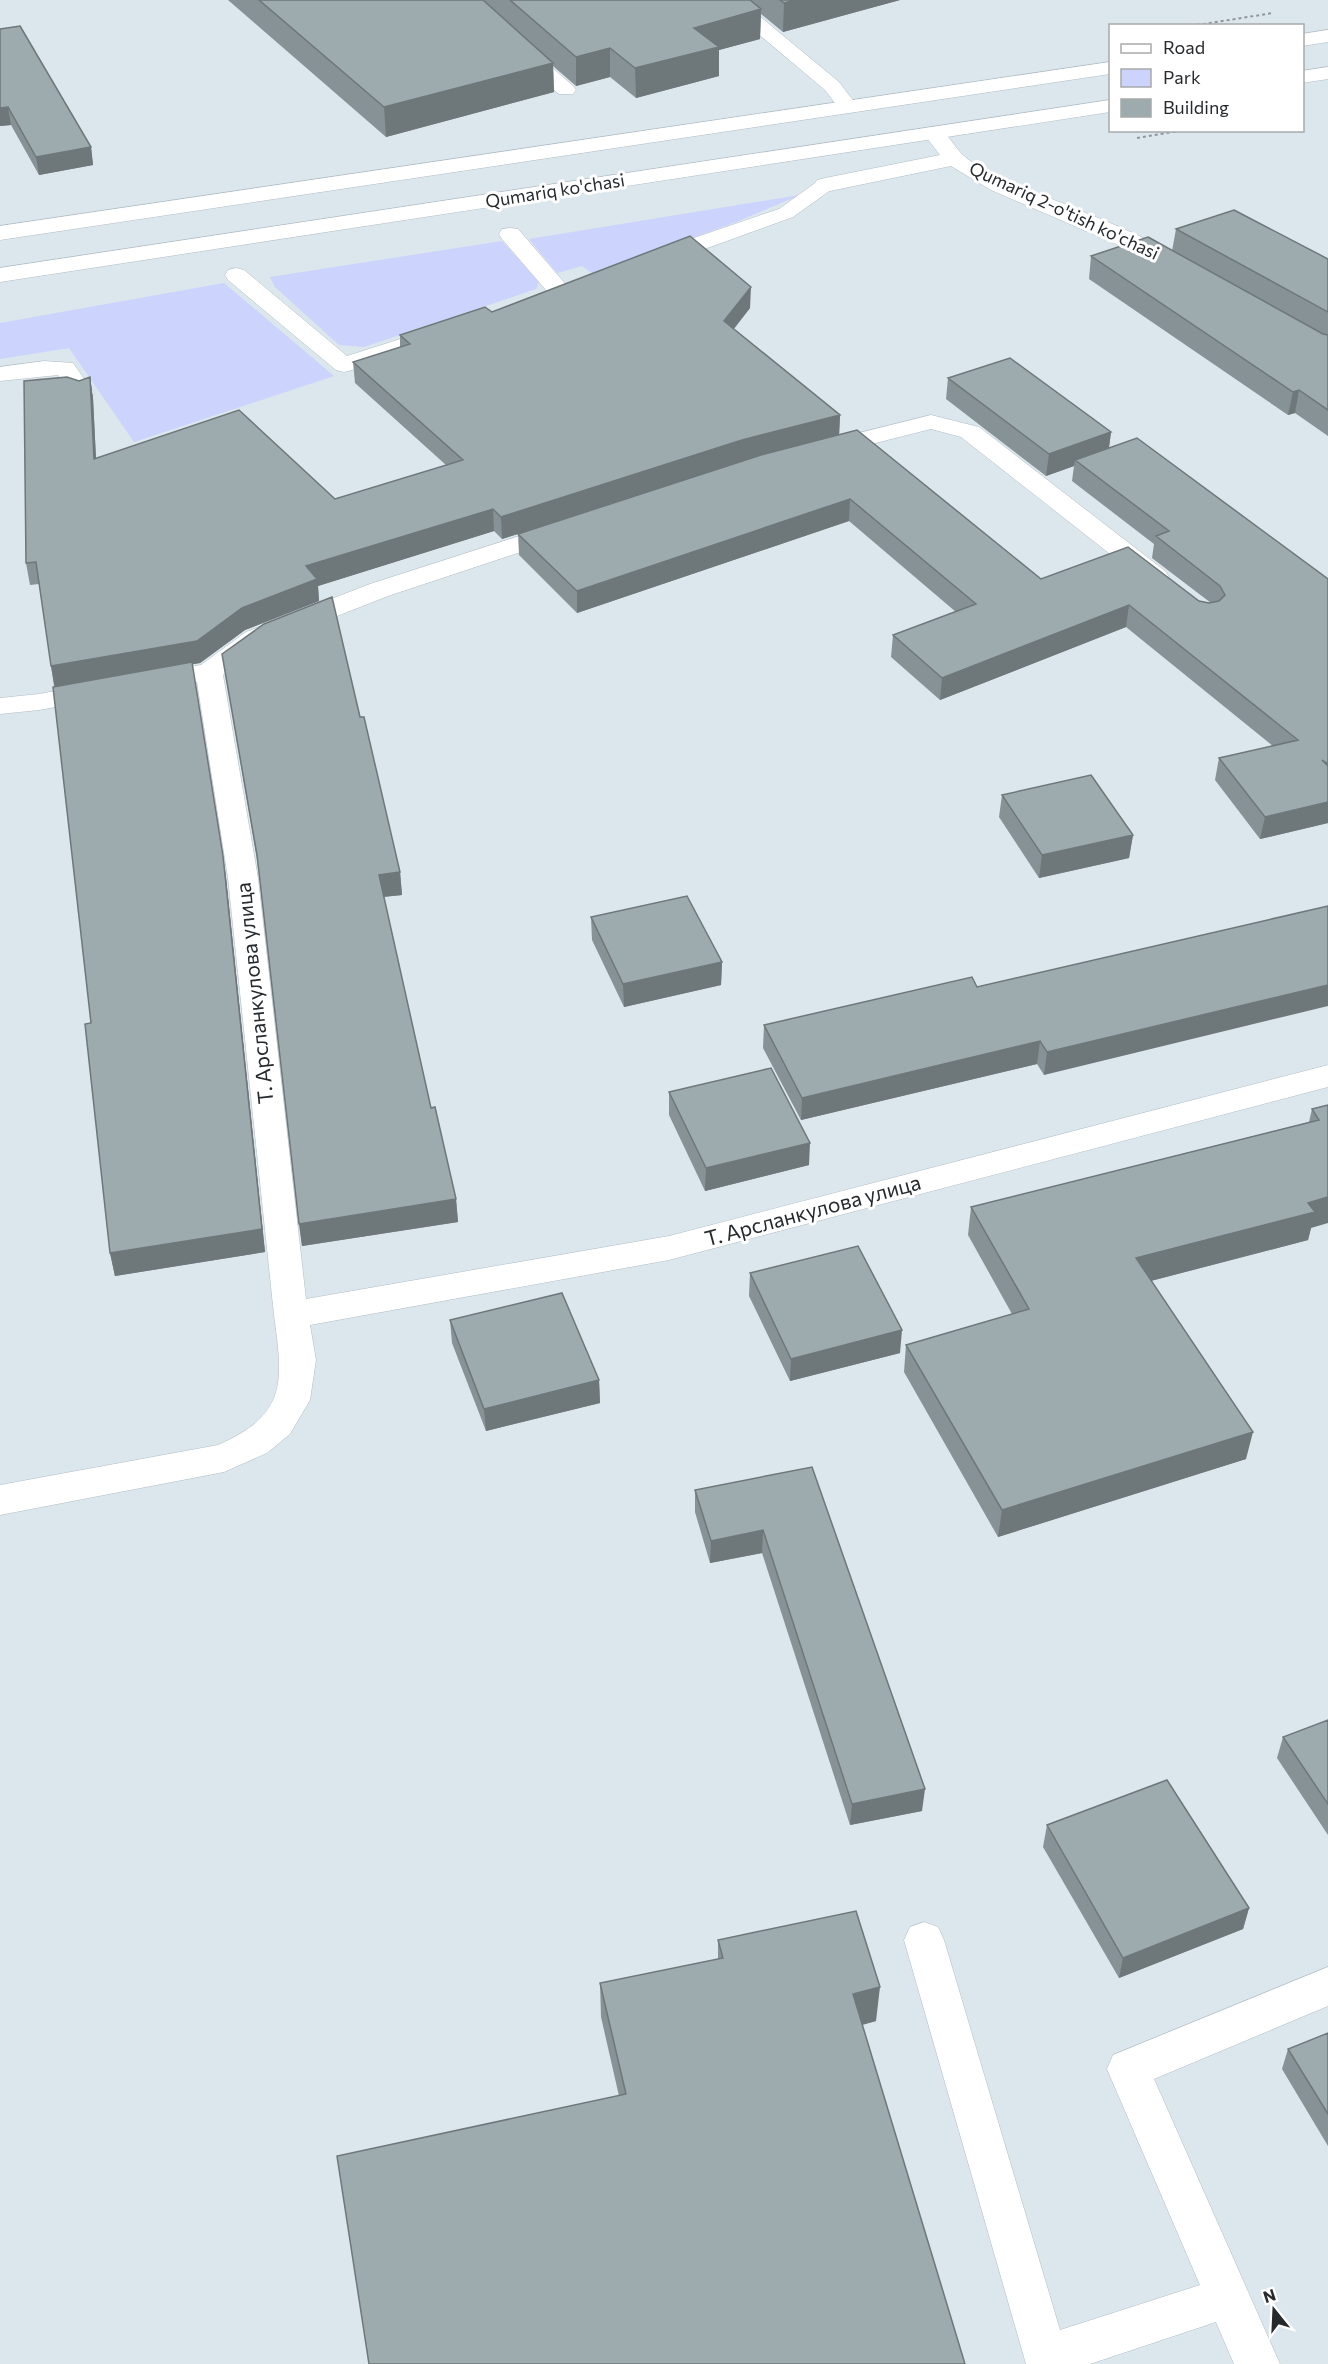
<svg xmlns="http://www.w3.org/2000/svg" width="1328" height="2364" viewBox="0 0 1328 2364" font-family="Commissioner,sans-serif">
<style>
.green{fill:#ccd3fd}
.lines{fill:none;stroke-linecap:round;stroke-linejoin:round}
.service-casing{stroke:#b3bdc5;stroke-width:1}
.minor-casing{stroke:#b3bdc5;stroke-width:1}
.primary-casing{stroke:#b3bdc5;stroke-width:1}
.path{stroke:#8e969b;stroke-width:2;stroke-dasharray:3 3;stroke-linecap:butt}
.service{fill:#fff;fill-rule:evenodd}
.minor{fill:#fff;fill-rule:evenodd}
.primary{fill:#fff;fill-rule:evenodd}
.wall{fill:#879296}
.shaded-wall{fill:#6e777a}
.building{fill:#9daaae;stroke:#6e777a;stroke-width:1.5}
.labels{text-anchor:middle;stroke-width:6;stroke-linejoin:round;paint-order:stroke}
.far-street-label{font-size:18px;fill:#262a2d;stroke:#fff}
.street-label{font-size:21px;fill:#262a2d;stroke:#fff}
</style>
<rect width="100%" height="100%" fill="#dbe6ed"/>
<path class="green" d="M800,195L736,222L593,274L582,266L557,273L529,239Z
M502,241L539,282L536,289L364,347L339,345L275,287L270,277Z
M224,283L334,376L134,442L69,348L0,359V323Z"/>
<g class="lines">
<defs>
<path id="service" d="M455,0H475L573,86L576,90L573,94H559Z
M825,179L832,181L835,185L832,189L793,217L666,263L658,264L650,263L647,258L650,253L779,209L818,181Z
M510,228L518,229L568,287L571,292L568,297L560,299L552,297L502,239L499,234L502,229Z
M236,268L244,270L347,356L441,326L449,328L452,333L449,338L352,370L344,372L336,370L228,280L225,275L228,270Z
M924,1922L938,1927L944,1940L1060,2330L1228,2276L1243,2283L1250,2298L1243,2313L1090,2364H1026L904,1940L910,1927Z"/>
<path id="minor" d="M718,0H740L839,82L858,107L855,111L848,113L841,111L825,90Z
M934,127C946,130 951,142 960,152C970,164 993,173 1007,180C1040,197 1167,240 1182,263L1179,268L1171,270L1163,268L1137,253L991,190L951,166L825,192L817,190L814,185L817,180L825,178L940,155L923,133L926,128Z
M44,361L73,363L94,393L91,398L82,400L73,398L58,375L0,381V367Z
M931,415L979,427L1165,571L1169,577L1165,583L1156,585L1147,583L961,437L931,429L824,456L815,454L812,449L815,444Z
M560,523L569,526L573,531L569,536L388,596L266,644L223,675L258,878L306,1299L669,1236L1328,1065V1087L669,1260L310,1325L316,1360L310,1400L290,1434L267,1453L224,1472L0,1515V1485L218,1445C288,1414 283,1382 274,1315L228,878L197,682L150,690L140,688L136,682L140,676L201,665L246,632L370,584Z
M99,683L109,685L113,691L109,697L39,710L0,714V698L39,694Z
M1328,1967V2006L1154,2079L1280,2364H1234L1107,2069L1113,2055Z"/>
<path id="primary" d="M1328,30V42L1302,46V34Z
M1110,62V74L0,240V226Z
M1328,67V79L1302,83V71Z
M1110,100V112L0,282V268Z"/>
</defs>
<use href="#service" class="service-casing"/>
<use href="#minor" class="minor-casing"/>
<use href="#primary" class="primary-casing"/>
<path class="path" d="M1191,26L1273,13
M1137,138L1184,130"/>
<use href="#service" class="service"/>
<use href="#minor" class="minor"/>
<use href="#primary" class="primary"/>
</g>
<path class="wall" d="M228,0H900L783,32L761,14L760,39L719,50V76L636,98L610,77L576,86L553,66L554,92L386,137Z
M0,29L91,147L93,165L39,175L11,125L0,126Z
M1176,229L1328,259V436L1295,413L1288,415L1089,279L1091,256L1172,251Z
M750,308L734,329L840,415L839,435L1041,579L1211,603L1152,558L1154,544L1072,481L1074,466L1046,476L946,399L948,378L1111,432L1109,448L1328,579V823L1260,839L1215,780L1219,758L1273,746L1126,627L940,700L891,657L893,635L956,612L849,521L577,613L519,555L518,534L502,539L494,531L318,586L319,601L245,630L200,663L192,664L226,878L265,1252L115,1276L110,1253L91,1023L54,686L39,584L30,585L26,563L79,381L90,377L93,398L96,458L335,499L446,465L355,383L353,362L400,347V335L492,312Z
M222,654L360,717L400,872L402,895L384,897L431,1108L456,1199L458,1222L302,1246L259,871Z
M1002,795L1133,835L1129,858L1039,878L999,817Z
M1328,906L1044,1075L1037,1064L801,1120L763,1048L764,1025L977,987Z
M591,917L722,962L721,985L624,1007L592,940Z
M669,1092L809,1165L705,1191L669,1115Z
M1328,1105L1311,1228L1308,1240L1151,1281L1246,1459L998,1537L904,1372L906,1345L1012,1314L968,1235L971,1207L1309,1122L1312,1109Z
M750,1273L900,1353L790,1381L749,1296Z
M450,1320L599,1380L600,1403L486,1431L452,1343Z
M812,1467L922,1811L850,1825L762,1553L710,1563L695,1512V1490Z
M1328,1720V1835L1277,1758L1283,1737Z
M1047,1825L1249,1908L1243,1929L1119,1978L1043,1847Z
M718,1940L876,2021L862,2025L965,2364L619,2096L601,2017L600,1983L718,1959Z
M1328,2033V2146L1282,2069L1288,2049Z"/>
<path class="shaded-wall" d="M795,0H900L783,32L784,3Z
M761,9L760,39L719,50V76L636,98L635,68L694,28Z
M610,48V77L576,86V57Z
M553,63L554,92L386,137L384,107Z
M8,107L11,125L0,126V108Z
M91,147L93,165L39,175L36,157Z
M751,287L750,308L723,342L724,321Z
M90,377L93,398L97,480L94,459Z
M1299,390L1295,413L1288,415L1293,392Z
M840,415L839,437L741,462L502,539L501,517L742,440Z
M1111,432L1108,454L1075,460L1074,466L1046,476L1049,454Z
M850,499L849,521L577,613V591Z
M493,509L494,531L318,586L319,601L245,630L200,663L55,689L51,666L242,608L306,566Z
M1129,605L1126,627L940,700L942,678Z
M1328,802V823L1260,839L1265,817Z
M1133,835L1129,858L1039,878L1042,855Z
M223,856L226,878L265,1252L115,1276L110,1253Z
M400,872L402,895L381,897L379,875Z
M722,962L721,985L624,1007L623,984Z
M1328,985V1006L1044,1075L1047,1052Z
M1040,1041L1037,1064L801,1120L802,1098Z
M810,1143L809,1165L705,1191L706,1168Z
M1328,1197V1223L1311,1228L1308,1240L1131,1286L1136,1258L1308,1203Z
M456,1199L458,1222L302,1246L299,1224Z
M902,1330L900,1353L790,1381L791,1359Z
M599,1380L600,1403L486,1431L484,1409Z
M1253,1432L1246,1459L998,1537L1002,1510Z
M763,1530L762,1553L710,1563L711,1541Z
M925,1789L922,1811L850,1825L852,1804Z
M1249,1908L1243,1929L1119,1978L1123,1958Z
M880,1987L876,2021L850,2028L853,1994Z"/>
<path class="building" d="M259,0H483L553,63L384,107Z
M510,0H750L761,9L694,28L719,47L635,68L610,48L576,57Z
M780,0H795L784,3Z
M20,26L91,147L36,157L8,107L0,108V29Z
M1234,210L1328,259V312L1176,229Z
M690,236L751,287L724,321L840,415L742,440L501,517L493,509L306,566L317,579L242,608L197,641L51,666L36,562L26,563L24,381L67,377L79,381L90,377L94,459L239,410L335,499L463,460L353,362L410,344L400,335L485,307L492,312Z
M1148,237L1323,334L1328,335V410L1299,390L1293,392L1091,256Z
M1010,358L1111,432L1049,454L948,378Z
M857,430L1041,579L1128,547L1199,601L1209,603L1219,601L1225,595L1220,586L1156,536L1169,531L1075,460L1137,438L1328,579V764L1322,760L1328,766V802L1265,817L1219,758L1298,740L1129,605L942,678L893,635L976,604L850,499L577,591L518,534L761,455Z
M332,597L360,717H364L400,872L379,875L431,1108L435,1107L456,1199L299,1224L257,855L222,654L264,624Z
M192,662L223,856L262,1229L110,1253L85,1024L91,1023L53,687Z
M1091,775L1133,835L1042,855L1002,795Z
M687,896L722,962L623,984L591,917Z
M1328,906V985L1047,1052L1040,1041L802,1098L764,1025L972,977L977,987Z
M771,1068L810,1143L706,1168L669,1092Z
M1328,1105V1197L1308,1203L1315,1212L1136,1258L1253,1432L1002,1510L906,1345L1029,1309L971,1207L1319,1120L1312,1109Z
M858,1246L902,1330L791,1359L750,1273Z
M562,1293L599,1380L484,1409L450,1320Z
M812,1467L925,1789L852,1804L763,1530L711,1541L695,1490Z
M1328,1720V1804L1283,1737Z
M1167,1780L1249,1908L1123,1958L1047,1825Z
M856,1911L880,1987L853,1994L965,2364H369L337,2156L626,2094L600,1983L723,1958L718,1940Z
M1328,2033V2114L1288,2049Z"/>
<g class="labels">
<g class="far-street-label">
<text transform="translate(555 191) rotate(-9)" y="6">Qumariq ko'chasi</text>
<text transform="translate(1064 211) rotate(25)" y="6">Qumariq 2-o'tish ko'chasi</text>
</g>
<g class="street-label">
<text transform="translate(255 993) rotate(-96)" y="7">Т. Арсланкулова улица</text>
<text transform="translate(813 1211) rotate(-15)" y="7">Т. Арсланкулова улица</text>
</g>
</g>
<rect x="1109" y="24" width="195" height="108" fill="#ffffff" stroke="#a8aaab" stroke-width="1.5"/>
<rect x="1121" y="44" width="30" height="9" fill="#ffffff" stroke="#a8aaab" stroke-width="1.5"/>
<text x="1163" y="54" font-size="18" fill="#262a2d">Road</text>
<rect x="1121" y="69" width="30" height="18" fill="#ccd3fd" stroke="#a8aaab" stroke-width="1.5"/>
<text x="1163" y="84" font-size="18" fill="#262a2d">Park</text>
<rect x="1121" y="99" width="30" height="18" fill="#9daaae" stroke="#a8aaab" stroke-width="1.5"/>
<text x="1163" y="114" font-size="18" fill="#262a2d">Building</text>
<g transform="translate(1274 2310) rotate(342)" stroke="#ffffff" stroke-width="4.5" paint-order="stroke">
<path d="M0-4.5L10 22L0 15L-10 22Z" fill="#262a2d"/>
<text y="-9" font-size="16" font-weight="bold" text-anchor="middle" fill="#262a2d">N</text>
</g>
</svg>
